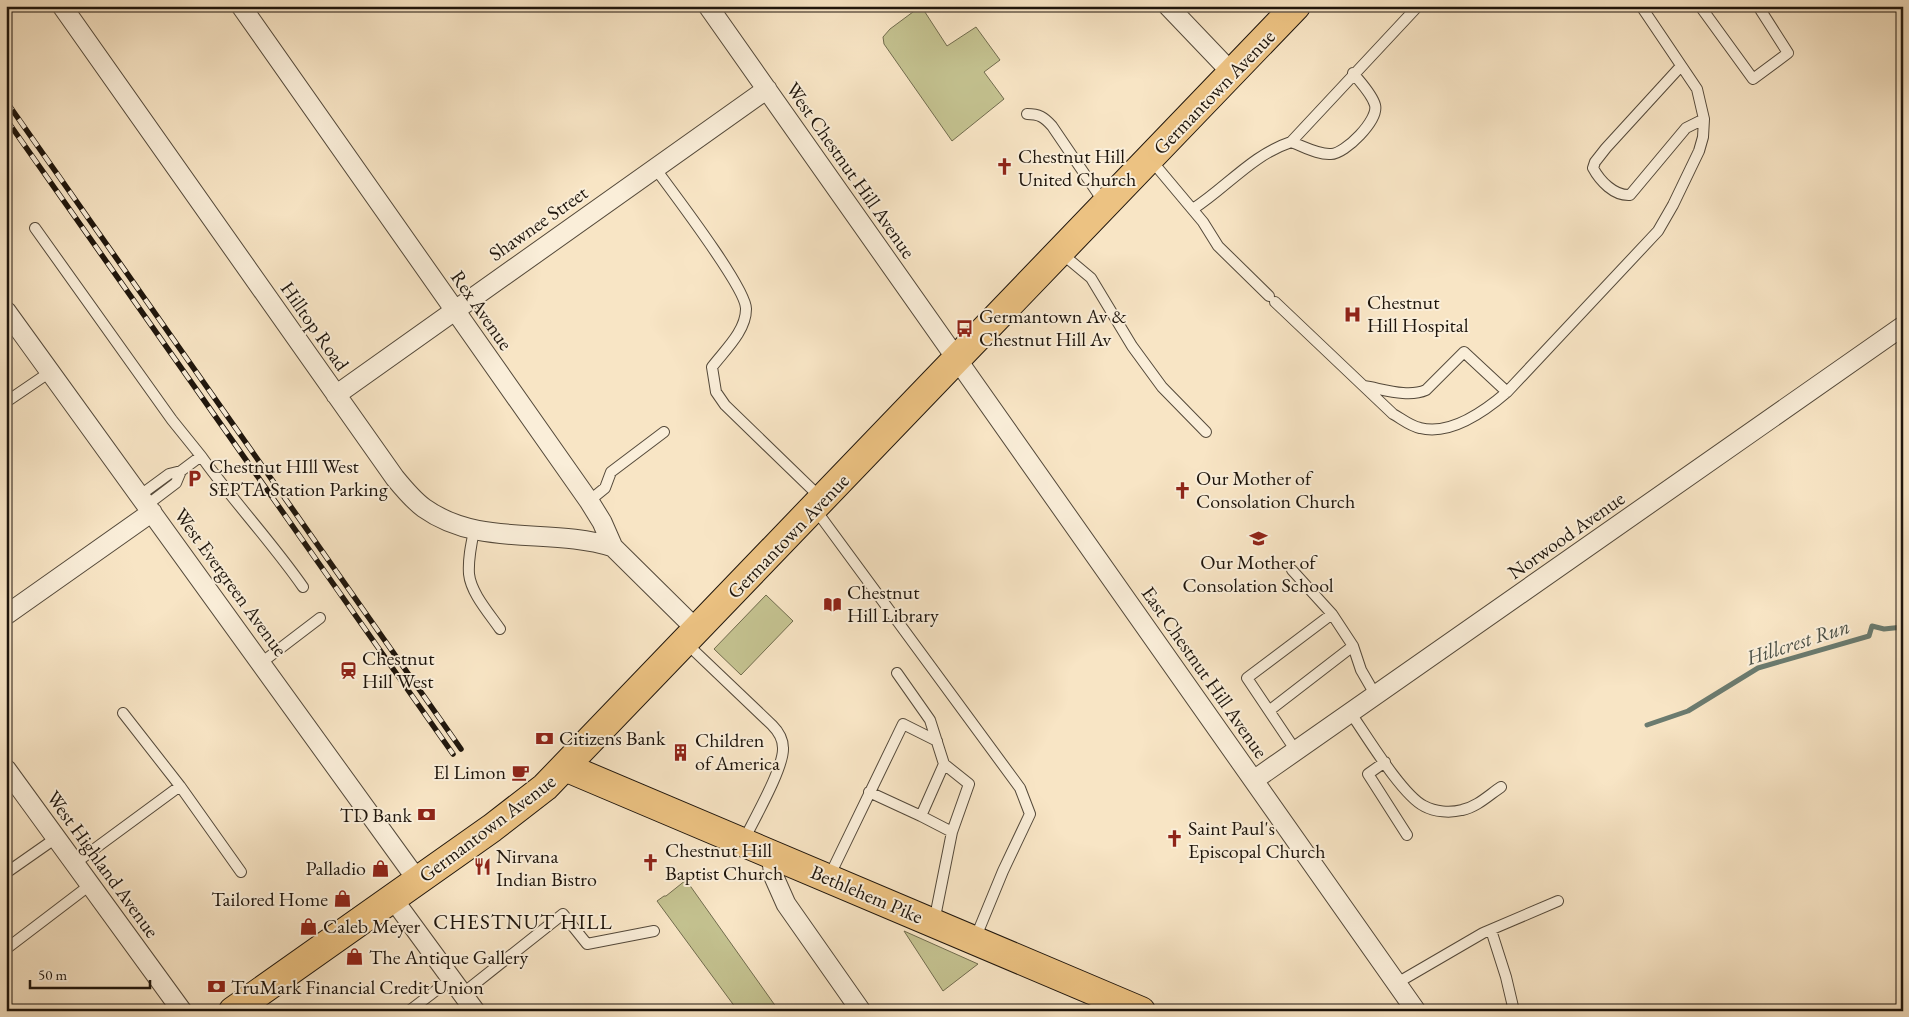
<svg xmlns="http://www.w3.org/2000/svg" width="1909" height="1017" viewBox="0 0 1909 1017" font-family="'EB Garamond',serif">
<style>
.green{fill:#c4c290;stroke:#716c4e}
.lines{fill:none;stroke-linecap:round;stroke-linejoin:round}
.stream{stroke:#6b7b6f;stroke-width:5}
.service-casing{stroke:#54493a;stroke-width:12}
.minor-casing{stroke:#54493a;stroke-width:21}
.primary-casing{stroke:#1e150c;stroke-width:30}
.service{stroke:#faeed9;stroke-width:10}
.minor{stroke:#faeed9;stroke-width:19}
.primary{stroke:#ecc282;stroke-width:28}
.rail-casing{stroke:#1e150c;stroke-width:5.5}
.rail{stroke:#faeed9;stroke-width:4;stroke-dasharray:11;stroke-linecap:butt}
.labels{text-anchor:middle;stroke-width:4;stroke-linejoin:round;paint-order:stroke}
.street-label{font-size:20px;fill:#1e150c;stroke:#faeed9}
.poi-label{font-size:20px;fill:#1e150c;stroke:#faeed9;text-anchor:start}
.water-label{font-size:21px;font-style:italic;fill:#4b5046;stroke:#faeed9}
.neighbourhood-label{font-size:21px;letter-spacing:1px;fill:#1e150c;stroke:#faeed9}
</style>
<rect width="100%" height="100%" fill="#f8e5c5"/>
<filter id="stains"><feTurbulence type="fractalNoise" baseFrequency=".004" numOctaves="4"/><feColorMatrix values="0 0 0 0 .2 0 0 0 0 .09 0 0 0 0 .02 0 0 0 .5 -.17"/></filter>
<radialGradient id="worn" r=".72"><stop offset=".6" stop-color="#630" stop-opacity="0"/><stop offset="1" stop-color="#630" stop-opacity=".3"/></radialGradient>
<path class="green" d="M921,6L947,46L976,27L1000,60L984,72L1004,99L952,141L884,44L883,37L890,29Z
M766,595L793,621L741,675L714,649Z
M686,880L779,1011H738L657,901L664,896H666Z
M904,931L978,964L943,991Z"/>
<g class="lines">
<path class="stream" d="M1647,725L1688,711L1758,668L1869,636L1872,626L1884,629L1903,627"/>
<defs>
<path id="service" d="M1700,6L1753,79L1788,53L1758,6
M1681,66L1606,148L1595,162L1593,168C1600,181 1614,196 1630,195L1686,128L1704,119
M1027,114C1039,114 1044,117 1052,126L1105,204
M1291,142C1303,146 1318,155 1331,154C1345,154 1379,120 1375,105C1372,94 1360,82 1353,73
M1151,160L1203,222L1218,246L1269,296
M655,168C671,190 747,289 746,309C746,331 725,350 712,367L716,392L725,405L822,499
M1193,209C1227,187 1252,155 1291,142L1418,6
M35,228L172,420L201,456
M1061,253L1091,278L1132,346L1162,387L1206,432
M1275,302L1393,414C1402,419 1410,426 1420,428C1451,436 1485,411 1507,392L1658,231L1673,205L1699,151L1703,137L1704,119L1697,89L1641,6
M1364,386C1383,389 1408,398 1426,390L1464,352L1507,392
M6,402L50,372
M139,496L169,474L181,471L201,456C233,501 271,541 303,587
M589,501L605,488L611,472L664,432
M147,505L176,483L181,471
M815,509L1020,788L1030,814L1003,871L975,939
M474,531C471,545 468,559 469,574C471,593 489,613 500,629
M1292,570L1332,614L1353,646L1361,670L1376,696
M686,643L772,725C778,731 783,739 783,748C784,768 753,821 743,842
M261,663L320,618
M897,673L930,720L944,764L969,784L952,832L934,922
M1270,710L1353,646
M1350,712C1366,735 1402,795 1424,806C1435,812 1450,813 1462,810C1477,807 1489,795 1501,787
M123,713L180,786
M1296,751L1247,678L1332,614
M1385,762L1368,774L1407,835
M869,792L921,816L952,832
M921,816L944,764
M74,864L180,786L241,872
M6,873L56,838
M829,877L903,724L937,741
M1491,930L1506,977L1514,1011
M6,949L90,885
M1397,983L1483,933L1558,901
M462,994L563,914L587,944L654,931
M409,1011L451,979"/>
<path id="minor" d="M62,6L395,478C404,489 413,500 424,508C480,548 551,527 613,547
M241,6L589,501L602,522L613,547L697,630
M708,6L1416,1011
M1168,6L1232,73
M6,311L418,881
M336,395L767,89
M6,615L152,512
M6,769L182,1011
M1254,780L1903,326
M771,853L774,877L786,904L861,1011
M393,899L475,1011"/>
<path id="primary" d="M565,767L1141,1011
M233,1011L492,828L545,787L1296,6"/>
</defs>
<use href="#service" class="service-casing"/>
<use href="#minor" class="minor-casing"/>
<use href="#primary" class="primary-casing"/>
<use href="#service" class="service"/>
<use href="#minor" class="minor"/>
<use href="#primary" class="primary"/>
<defs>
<path id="rail" d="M6,101L461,749
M6,119L453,754"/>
</defs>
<use href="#rail" class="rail-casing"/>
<use href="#rail" class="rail"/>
</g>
<defs>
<symbol id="church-bare" viewBox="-9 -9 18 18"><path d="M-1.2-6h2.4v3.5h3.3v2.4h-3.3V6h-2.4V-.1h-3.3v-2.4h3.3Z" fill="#8f2418" stroke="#faeed9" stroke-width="2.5" paint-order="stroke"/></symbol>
<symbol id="hospital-bare" viewBox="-9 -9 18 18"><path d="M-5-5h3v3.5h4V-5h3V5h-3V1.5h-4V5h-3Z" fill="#8f2418" stroke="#faeed9" stroke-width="2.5" paint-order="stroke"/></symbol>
<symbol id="bus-bare" viewBox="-9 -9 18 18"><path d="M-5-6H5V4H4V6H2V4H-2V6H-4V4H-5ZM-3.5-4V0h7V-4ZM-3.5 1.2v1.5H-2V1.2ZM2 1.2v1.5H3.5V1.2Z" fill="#8f2418" stroke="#faeed9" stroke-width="2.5" paint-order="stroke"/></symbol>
<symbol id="parking-bare" viewBox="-9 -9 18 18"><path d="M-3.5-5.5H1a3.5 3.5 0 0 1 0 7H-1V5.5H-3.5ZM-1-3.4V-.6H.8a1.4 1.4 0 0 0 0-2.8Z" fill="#8f2418" stroke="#faeed9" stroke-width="2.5" paint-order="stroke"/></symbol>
<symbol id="school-bare" viewBox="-9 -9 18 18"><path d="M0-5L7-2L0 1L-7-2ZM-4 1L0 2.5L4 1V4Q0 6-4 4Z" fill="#8f2418" stroke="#faeed9" stroke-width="2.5" paint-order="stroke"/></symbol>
<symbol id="library-bare" viewBox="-9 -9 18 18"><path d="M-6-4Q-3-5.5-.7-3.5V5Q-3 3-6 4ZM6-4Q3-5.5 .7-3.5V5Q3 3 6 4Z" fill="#8f2418" stroke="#faeed9" stroke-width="2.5" paint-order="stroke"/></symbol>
<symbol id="station-bare" viewBox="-9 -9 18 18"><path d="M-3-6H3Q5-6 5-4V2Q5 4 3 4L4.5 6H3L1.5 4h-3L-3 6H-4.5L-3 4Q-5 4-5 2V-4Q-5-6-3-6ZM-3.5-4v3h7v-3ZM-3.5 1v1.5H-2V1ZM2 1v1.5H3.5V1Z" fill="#8f2418" stroke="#faeed9" stroke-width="2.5" paint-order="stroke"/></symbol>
<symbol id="bank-bare" viewBox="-9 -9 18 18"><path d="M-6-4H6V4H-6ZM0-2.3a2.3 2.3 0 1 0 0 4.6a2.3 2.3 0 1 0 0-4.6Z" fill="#8f2418" stroke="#faeed9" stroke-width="2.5" paint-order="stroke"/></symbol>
<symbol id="building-bare" viewBox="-9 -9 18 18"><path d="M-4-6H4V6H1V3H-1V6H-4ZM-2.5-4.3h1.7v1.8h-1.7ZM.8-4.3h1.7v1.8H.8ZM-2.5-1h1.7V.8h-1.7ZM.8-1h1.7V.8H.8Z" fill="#8f2418" stroke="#faeed9" stroke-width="2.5" paint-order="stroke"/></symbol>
<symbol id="cafe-bare" viewBox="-9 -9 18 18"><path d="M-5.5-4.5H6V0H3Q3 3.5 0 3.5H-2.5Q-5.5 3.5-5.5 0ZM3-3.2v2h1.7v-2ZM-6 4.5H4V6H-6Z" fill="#8f2418" stroke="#faeed9" stroke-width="2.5" paint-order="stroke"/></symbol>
<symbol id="restaurant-bare" viewBox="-9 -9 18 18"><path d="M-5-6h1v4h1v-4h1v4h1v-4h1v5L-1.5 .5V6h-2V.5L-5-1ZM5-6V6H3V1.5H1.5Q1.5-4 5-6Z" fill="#8f2418" stroke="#faeed9" stroke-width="2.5" paint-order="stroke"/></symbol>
<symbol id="shop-bare" viewBox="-9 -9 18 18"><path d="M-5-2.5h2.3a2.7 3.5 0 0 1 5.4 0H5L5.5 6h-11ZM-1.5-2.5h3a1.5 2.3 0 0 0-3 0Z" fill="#8f2418" stroke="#faeed9" stroke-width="2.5" paint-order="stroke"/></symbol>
</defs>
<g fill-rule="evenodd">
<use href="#church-bare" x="992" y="154" width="25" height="25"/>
<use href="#hospital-bare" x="1340" y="302" width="25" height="25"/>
<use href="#bus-bare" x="952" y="316" width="25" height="25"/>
<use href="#parking-bare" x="182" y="466" width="25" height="25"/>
<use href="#church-bare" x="1170" y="478" width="25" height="25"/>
<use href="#school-bare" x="1246" y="526" width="25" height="25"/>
<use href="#library-bare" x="820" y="592" width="25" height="25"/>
<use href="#station-bare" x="336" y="658" width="25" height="25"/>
<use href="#bank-bare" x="532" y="726" width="25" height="25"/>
<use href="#building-bare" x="668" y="740" width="25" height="25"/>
<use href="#cafe-bare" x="508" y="760" width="25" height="25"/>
<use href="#bank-bare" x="414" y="802" width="25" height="25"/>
<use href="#church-bare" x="1162" y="826" width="25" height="25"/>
<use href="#church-bare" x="638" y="850" width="25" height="25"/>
<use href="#restaurant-bare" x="470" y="854" width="25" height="25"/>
<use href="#shop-bare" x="368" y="856" width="25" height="25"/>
<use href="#shop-bare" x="330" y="886" width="25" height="25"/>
<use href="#shop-bare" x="296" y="914" width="25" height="25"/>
<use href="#shop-bare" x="342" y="944" width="25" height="25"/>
<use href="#bank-bare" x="204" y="974" width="25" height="25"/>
</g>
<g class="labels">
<g class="street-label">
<text transform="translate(1214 92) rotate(-46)" y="7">Germantown Avenue</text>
<text transform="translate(851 170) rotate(55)" y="7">West Chestnut Hill Avenue</text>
<text transform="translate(538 223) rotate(-35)" y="7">Shawnee Street</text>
<text transform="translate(482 310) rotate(55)" y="7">Rex Avenue</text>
<text transform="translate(315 326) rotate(55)" y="7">Hilltop Road</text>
<text transform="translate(1566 535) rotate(-35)" y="7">Norwood Avenue</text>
<text transform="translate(788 536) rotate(-46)" y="7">Germantown Avenue</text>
<text transform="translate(231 582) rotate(54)" y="7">West Evergreen Avenue</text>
<text transform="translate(1205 672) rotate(55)" y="7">East Chestnut Hill Avenue</text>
<text transform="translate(487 828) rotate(-37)" y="7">Germantown Avenue</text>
<text transform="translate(103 864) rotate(54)" y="7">West Highland Avenue</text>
<text transform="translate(867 894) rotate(23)" y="7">Bethlehem Pike</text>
</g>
<g class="poi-label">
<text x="1018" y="163">Chestnut Hill<tspan x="1018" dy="23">United Church</tspan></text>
<text x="1367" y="309">Chestnut<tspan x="1367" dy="23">Hill Hospital</tspan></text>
<text x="979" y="323">Germantown Av &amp;<tspan x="979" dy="23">Chestnut Hill Av</tspan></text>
<text x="209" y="473">Chestnut HIll West<tspan x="209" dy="23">SEPTA Station Parking</tspan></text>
<text x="1196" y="485">Our Mother of<tspan x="1196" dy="23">Consolation Church</tspan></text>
<text x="1258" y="569" text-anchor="middle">Our Mother of<tspan x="1258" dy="23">Consolation School</tspan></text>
<text x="847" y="599">Chestnut<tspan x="847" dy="23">Hill Library</tspan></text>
<text x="362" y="665">Chestnut<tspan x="362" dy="23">Hill West</tspan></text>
<text x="559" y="745">Citizens Bank</text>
<text x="695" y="747">Children<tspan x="695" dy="23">of America</tspan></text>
<text x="506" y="779" text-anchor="end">El Limon</text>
<text x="412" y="822" text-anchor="end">TD Bank</text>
<text x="1188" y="835">Saint Paul's<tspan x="1188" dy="23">Episcopal Church</tspan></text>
<text x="665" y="857">Chestnut Hill<tspan x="665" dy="23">Baptist Church</tspan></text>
<text x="496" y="863">Nirvana<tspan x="496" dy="23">Indian Bistro</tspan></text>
<text x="366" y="875" text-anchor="end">Palladio</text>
<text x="328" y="906" text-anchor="end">Tailored Home</text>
<text x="323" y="933">Caleb Meyer</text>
<text x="369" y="964">The Antique Gallery</text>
<text x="231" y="994">TruMark Financial Credit Union</text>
</g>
<g class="water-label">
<text transform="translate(1798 642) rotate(-18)" y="7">Hillcrest Run</text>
</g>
<g class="neighbourhood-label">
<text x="523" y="929">CHESTNUT HILL</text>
</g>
</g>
<rect width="1909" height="1017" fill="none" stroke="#f8e5c5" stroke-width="25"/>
<rect x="8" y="8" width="1894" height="1002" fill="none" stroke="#1e150c" stroke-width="2.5"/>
<rect x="12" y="12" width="1884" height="992" fill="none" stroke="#1e150c"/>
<path d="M30 980v8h120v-8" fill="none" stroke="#1e150c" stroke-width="2.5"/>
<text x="38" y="980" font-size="15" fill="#1e150c" stroke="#faeed9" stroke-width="4" paint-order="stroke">50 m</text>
<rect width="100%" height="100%" filter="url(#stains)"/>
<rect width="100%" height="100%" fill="url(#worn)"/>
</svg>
